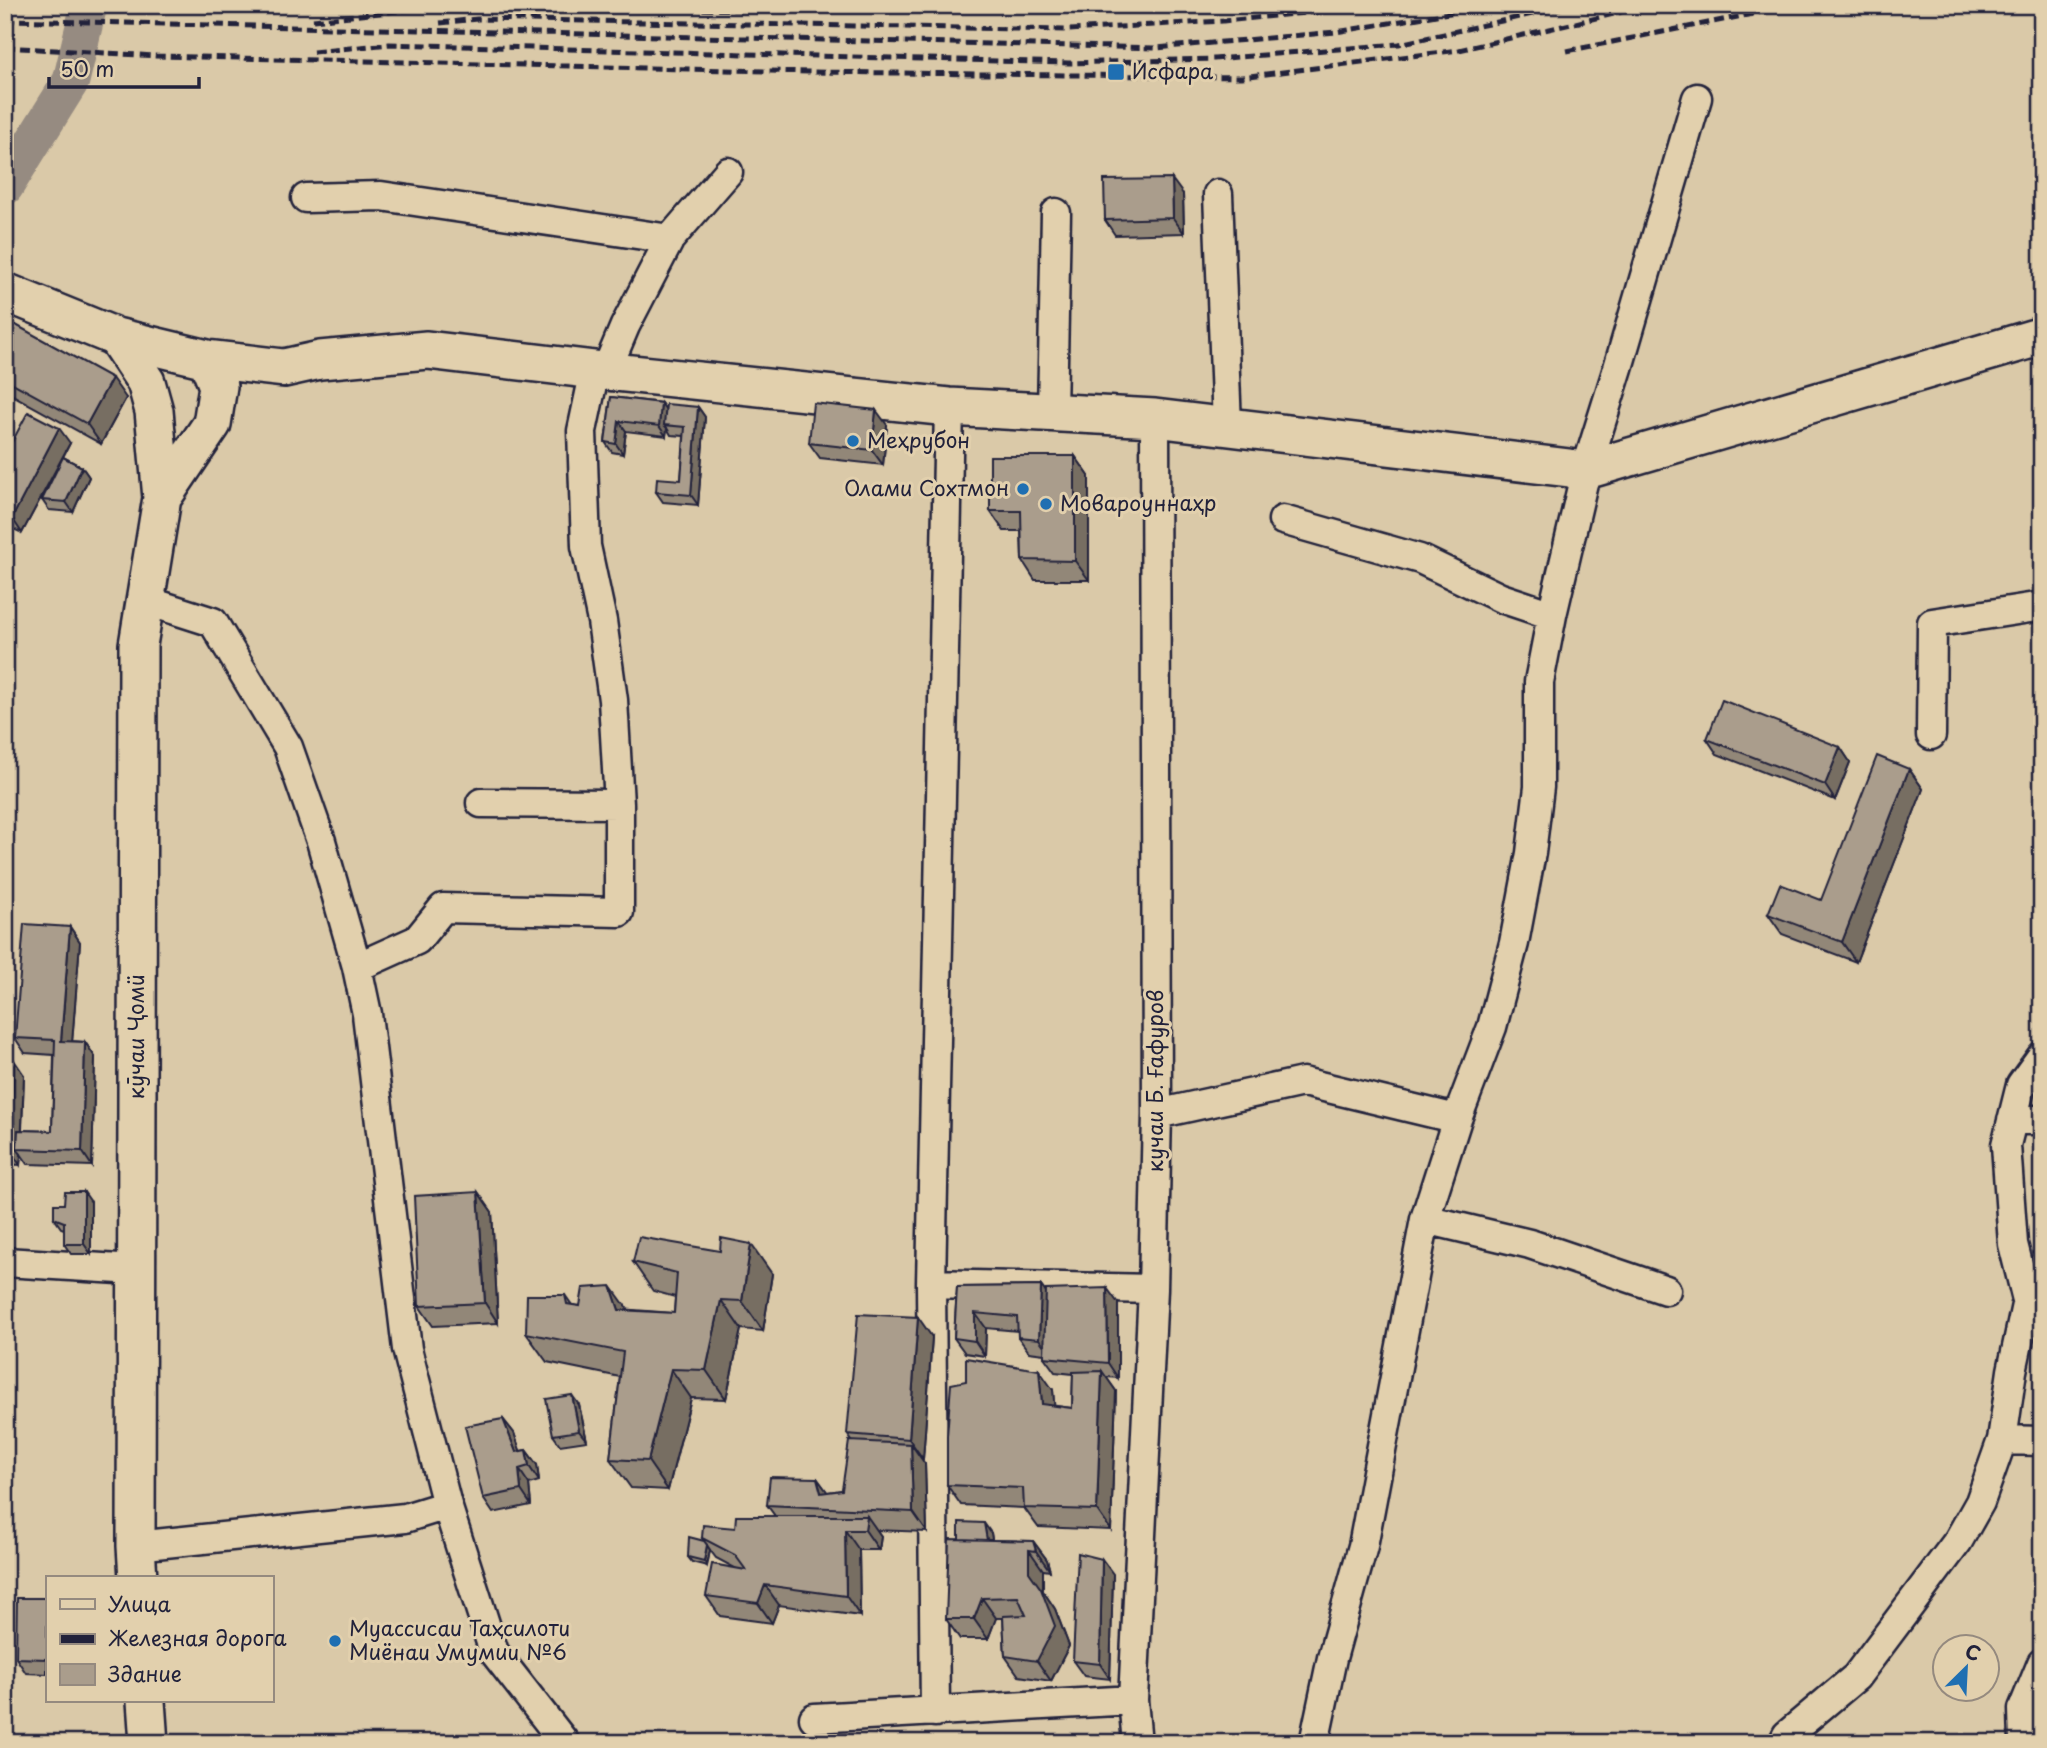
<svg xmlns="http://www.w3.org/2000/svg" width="2047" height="1748" viewBox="0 0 2047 1748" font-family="'Playpen Sans',sans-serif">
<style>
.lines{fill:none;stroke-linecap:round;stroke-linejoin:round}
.river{stroke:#968b81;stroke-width:37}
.minor-casing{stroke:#22223b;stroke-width:33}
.major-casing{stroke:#22223b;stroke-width:42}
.minor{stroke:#e2d0ad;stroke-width:28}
.major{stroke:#e2d0ad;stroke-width:37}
.rail{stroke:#22223b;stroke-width:5;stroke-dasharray:10 5;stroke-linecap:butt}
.wall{fill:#928778;stroke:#22223b;stroke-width:2}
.shaded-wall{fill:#776e62;stroke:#22223b;stroke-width:2}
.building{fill:#aa9d8c;stroke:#22223b;stroke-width:2}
.poi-dot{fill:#1f6fb2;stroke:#e2d0ad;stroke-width:2.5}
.labels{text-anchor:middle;stroke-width:6;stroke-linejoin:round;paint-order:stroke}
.poi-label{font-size:21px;fill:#22223b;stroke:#e2d0ad;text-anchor:start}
.street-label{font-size:21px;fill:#22223b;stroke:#e2d0ad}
</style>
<rect width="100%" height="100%" fill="#dac9a8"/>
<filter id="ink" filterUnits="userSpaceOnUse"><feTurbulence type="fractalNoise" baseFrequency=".0143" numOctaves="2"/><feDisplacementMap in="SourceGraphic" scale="14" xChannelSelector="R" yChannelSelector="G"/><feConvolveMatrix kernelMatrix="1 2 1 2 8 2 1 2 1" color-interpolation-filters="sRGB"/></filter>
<g filter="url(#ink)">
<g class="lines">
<path class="river" d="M5,187L71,81L89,5"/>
<defs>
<path id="minor" d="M1218,194L1227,426
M306,198L381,196L670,239
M606,371L625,326L670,239L728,172
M1052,412L1056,213
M1283,520L1420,559L1501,598L1552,615
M144,600L213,622L288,747L321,841L357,967L367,1014L407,1349L447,1505L494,1652L565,1743
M1931,735L1932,623L2042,606
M481,803L619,804
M357,967L417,940L443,908L619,912V804L613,700L602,621L586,546L582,431L595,370
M1157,1114L1303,1082L1457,1119
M2012,1120H2042
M1425,1219L1530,1244L1666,1290
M5,1262L136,1270
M931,1284L1153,1289
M2002,1440L2042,1441
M136,1546L405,1518L447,1505
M935,1712L931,1284L949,407
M814,1718L1133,1700
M1137,1743L1133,1700L1153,1289L1157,1114L1155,418
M1314,1743L1332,1658L1363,1546L1425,1219L1457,1119L1492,1027L1514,943L1531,853L1539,787V682L1552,615L1586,470L1618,368L1697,98
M1783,1743L1787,1735L1856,1677L1958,1541L1980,1502L2002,1440L2012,1371L2027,1300L2013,1244L2006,1145L2021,1085L2042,1056
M2024,1743L2023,1709L2042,1663"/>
<path id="major" d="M5,292L116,337L207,359L284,368L320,360L427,350L595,370L949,407L1155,418L1586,470L2042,336
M116,337L146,382L154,411L162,498L138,645L136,1546L138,1578
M162,498L212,424L218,386L207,359
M146,1701L149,1743"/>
</defs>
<use href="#minor" class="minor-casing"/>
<use href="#major" class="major-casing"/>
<use href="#minor" class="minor"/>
<use href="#major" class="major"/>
<path class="rail" d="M5,20L1156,48L1336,32L1496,5
M313,20L445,6L780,10
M440,23L477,19L1069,30L1223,21L1388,5
M5,47L156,56L810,72L1242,77L1459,50L1618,13L1639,5
M1567,51L1758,13L1781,5
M313,52L389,44L1068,63L1214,59L1399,44L1573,5"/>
</g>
<path class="wall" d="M1183,194L1184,233L1115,235L1105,220Z
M5,319L126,398L101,444L5,391Z
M611,397L661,403L665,409L698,407L705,417L698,505L663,502L656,492L681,480L684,436L671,435L667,428L666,436L626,431L623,454L612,452L605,442Z
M887,425L883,465L820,458L809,443Z
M70,443L63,457L82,467L89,477L73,512L49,510L42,500L62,458L22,533L5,525V455Z
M1075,456L1089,476V580H1035L1022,560L1021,531H1004L990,511Z
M1707,739L1840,747L1850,762L1835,800L1717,754Z
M1909,769L1923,789L1856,962L1782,934L1768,914L1821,900Z
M70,927L80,942L72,1041L85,1042L95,1057L92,1166L28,1164L21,1154L20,1165L5,1164V1059L24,1075L22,1130L52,1131L54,1055L25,1053L15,1038Z
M478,1192L492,1212L498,1323L433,1326L419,1306Z
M91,1202V1254H71L64,1244V1229L61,1228L54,1218Z
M633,1262L772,1274L763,1331L741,1329L726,1399L691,1398L668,1490L631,1488L610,1459L620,1377L547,1362L526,1333L565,1295L572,1305L580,1306L674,1313L675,1297L653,1291Z
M1041,1286L1046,1293L1118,1303V1378L1106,1377L1116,1391L1111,1530L1038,1527L1024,1508L961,1505L947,1485L1053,1390L1054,1406L1072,1408L1073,1374L1055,1372L1044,1357V1354L1029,1352L1018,1337V1331L986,1328L985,1356L965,1353L954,1338L957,1287Z
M932,1337L923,1459H921L925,1464L927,1532L876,1530L881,1536L879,1550H859L860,1616L779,1605L772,1623L720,1616L706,1596L735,1568L716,1558L710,1550L707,1566L692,1562L688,1557L704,1541L702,1538L775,1516L767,1505L817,1478L827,1492L842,1490L852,1441L847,1434Z
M579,1405L587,1441L560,1445L553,1435Z
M503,1419L514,1433L520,1451L526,1450L537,1465L539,1481L529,1484L531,1505L493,1513L483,1498Z
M991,1533L992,1540L1033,1541L1047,1560L1050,1571L1043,1570V1591L1055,1609L1069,1646L1051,1681L1019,1676L1005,1656L1003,1618H996L988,1639H960L946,1619L959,1539Z
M1113,1574L1110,1679L1084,1676L1073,1661Z
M47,1598V1674L26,1673L16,1658Z"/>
<path class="shaded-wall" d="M1172,179L1183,194L1184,233L1173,218Z
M112,378L126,398L101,444L87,424Z
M661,403L668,413L664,425L667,428L666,436L659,426Z
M698,407L705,417L698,505L691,495Z
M876,410L887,425L883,465L872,450Z
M619,421L626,431L623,454L616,444Z
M59,428L70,443L22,533L12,518Z
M1075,456L1089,476V580L1075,561Z
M82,467L89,477L73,512L66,502Z
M1840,747L1850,762L1835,800L1825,785Z
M1909,769L1923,789L1856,962L1842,942Z
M70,927L80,942L71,1056L61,1041Z
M85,1042L95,1057L92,1166L82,1151Z
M14,1060L24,1075L21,1149H17L21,1154L20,1165L10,1150Z
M84,1192L91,1202V1254L84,1244Z
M478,1192L492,1212L498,1323L485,1303Z
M751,1244L772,1274L763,1331L742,1301Z
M611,1286L632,1315L619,1310Z
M1041,1286L1052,1301L1050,1354L1039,1339Z
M1107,1288L1118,1303V1378L1108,1363Z
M721,1300L741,1329L726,1399L706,1370Z
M975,1313L986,1328L985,1356L975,1341Z
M918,1317L932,1337L923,1459L909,1439Z
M671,1369L691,1398L668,1490L648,1461Z
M1039,1370L1053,1390L1056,1424L1042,1404Z
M1102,1371L1116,1391L1111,1530L1097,1510Z
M572,1395L579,1405L587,1441L579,1431Z
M503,1419L514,1433L526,1467L516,1452Z
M911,1444L925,1464L927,1532L913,1512Z
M526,1450L537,1465L539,1481L529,1466Z
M519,1469L529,1484L531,1505L521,1490Z
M817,1478L831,1497L821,1493Z
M867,1516L881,1536L879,1550L865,1530Z
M984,1523L991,1533L994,1552L987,1542Z
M845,1530L859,1550L860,1616L846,1596Z
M1033,1541L1047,1560L1050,1571L1036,1551Z
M707,1545L710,1550L707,1566L704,1561Z
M1029,1550L1043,1570V1591L1055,1609L1069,1646L1051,1681L1037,1661L1029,1572Z
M1102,1559L1113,1574L1110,1679L1100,1664Z
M765,1585L779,1605L772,1623L758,1603Z
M982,1598L996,1618L988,1639L974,1619Z"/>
<path class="building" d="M1172,179L1173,218L1105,220L1104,180Z
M5,319L112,378L87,424L5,379Z
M611,397L661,403L659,426L619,421L616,444L605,442Z
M813,403L876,410L872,450L809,443Z
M666,404L698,407L691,495L656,492L657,478L681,480L685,427L664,425Z
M28,412L59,428L12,518L5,515V455Z
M990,456H1075V561L1022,560L1021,511H990Z
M63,457L82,467L66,502L42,500Z
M1722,700L1840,747L1825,785L1707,739Z
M1877,756L1909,769L1842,942L1768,914L1780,884L1821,900Z
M24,924L70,927L61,1041L85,1042L82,1151L17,1149L18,1130L52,1131L55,1040L15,1038Z
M5,1059L14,1060L10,1150H5Z
M65,1192H84V1244H64V1222L54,1218V1204H64Z
M478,1192L485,1303L419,1306L414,1196Z
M639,1237L720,1251L721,1238L751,1244L742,1301L721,1300L706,1370L671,1369L648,1461L610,1459L623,1352L526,1333L527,1295H565L567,1304L580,1306L583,1288L611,1286L619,1310L674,1313L677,1273L633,1262Z
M1041,1286L1039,1339L1018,1337L1017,1317L975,1313V1341L954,1338L957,1287Z
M1107,1288L1108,1363L1044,1357L1046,1290Z
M858,1314L918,1317L909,1439L847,1434Z
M966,1358L1039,1370L1042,1404L1072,1408L1073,1372L1102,1371L1097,1510L1024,1508L1023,1488L947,1485V1436L951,1384L966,1381Z
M572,1395L579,1431L553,1435L546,1399Z
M503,1419L516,1452L526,1450L529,1466L519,1469L521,1490L483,1498L465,1426Z
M849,1441L911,1444L913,1512L767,1505L770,1477L817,1478L821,1493L842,1490Z
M736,1516H867L865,1530H845L846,1596L765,1585L758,1603L706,1596L712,1564L746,1570L735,1555L702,1538L703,1525L735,1528Z
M959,1522L984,1523L987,1540L959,1539Z
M689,1537L704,1541L707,1545L704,1561L688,1557Z
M949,1539L1033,1541L1036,1551L1029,1550V1572L1041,1589L1055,1626L1037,1661L1005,1656L1003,1616L1026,1615L1018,1597L982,1598L974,1619H946Z
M1078,1553L1102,1559L1100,1664L1073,1661Z
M17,1598H47V1659L16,1658Z"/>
</g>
<g class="poi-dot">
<rect x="1107" y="63" width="18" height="18" rx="3.5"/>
<circle cx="853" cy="441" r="7"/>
<circle cx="1023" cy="489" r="7"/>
<circle cx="1046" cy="504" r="7"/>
<circle cx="335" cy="1641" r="7"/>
</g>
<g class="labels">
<g class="poi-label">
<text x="1132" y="79">Исфара</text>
<text x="867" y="448">Меҳрубон</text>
<text x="1009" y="496" text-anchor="end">Олами Сохтмон</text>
<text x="1060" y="511">Мовароуннаҳр</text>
<text x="349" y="1636">Муассисаи Таҳсилоти<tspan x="349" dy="24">Миёнаи Умумии №6</tspan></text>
</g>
<g class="street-label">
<text transform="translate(137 1037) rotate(-90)" y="7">кӯчаи Ҷомӣ</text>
<text transform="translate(1156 1081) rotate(-90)" y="7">кучаи Б. Ғафуров</text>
</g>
</g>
<rect width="2047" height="1748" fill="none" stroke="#e2d0ad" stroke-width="28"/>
<rect x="14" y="14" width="2019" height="1720" fill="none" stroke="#22223b" stroke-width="2.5" filter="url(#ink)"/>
<rect x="46" y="1576" width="228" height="126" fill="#e2d0ad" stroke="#958a7f" stroke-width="2"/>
<rect x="60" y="1599" width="35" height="10" fill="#e2d0ad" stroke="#958a7f" stroke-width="2"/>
<text x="108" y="1612" font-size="21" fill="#22223b">Улица</text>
<rect x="60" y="1634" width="35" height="10" fill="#22223b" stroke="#958a7f" stroke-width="2"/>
<text x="108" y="1646" font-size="21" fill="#22223b">Железная дорога</text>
<rect x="60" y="1664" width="35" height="21" fill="#aa9d8c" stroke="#958a7f" stroke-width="2"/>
<text x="108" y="1682" font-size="21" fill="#22223b">Здание</text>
<g transform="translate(1966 1668) rotate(24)"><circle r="33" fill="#e2d0ad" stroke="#958a7f" stroke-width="2"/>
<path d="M0-5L12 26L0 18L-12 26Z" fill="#1f6fb2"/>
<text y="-10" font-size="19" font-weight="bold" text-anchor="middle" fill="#22223b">С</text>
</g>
<path d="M49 77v10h150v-10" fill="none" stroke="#22223b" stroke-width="3.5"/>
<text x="60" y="77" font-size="21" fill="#22223b" stroke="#e2d0ad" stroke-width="5" paint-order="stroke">50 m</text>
</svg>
